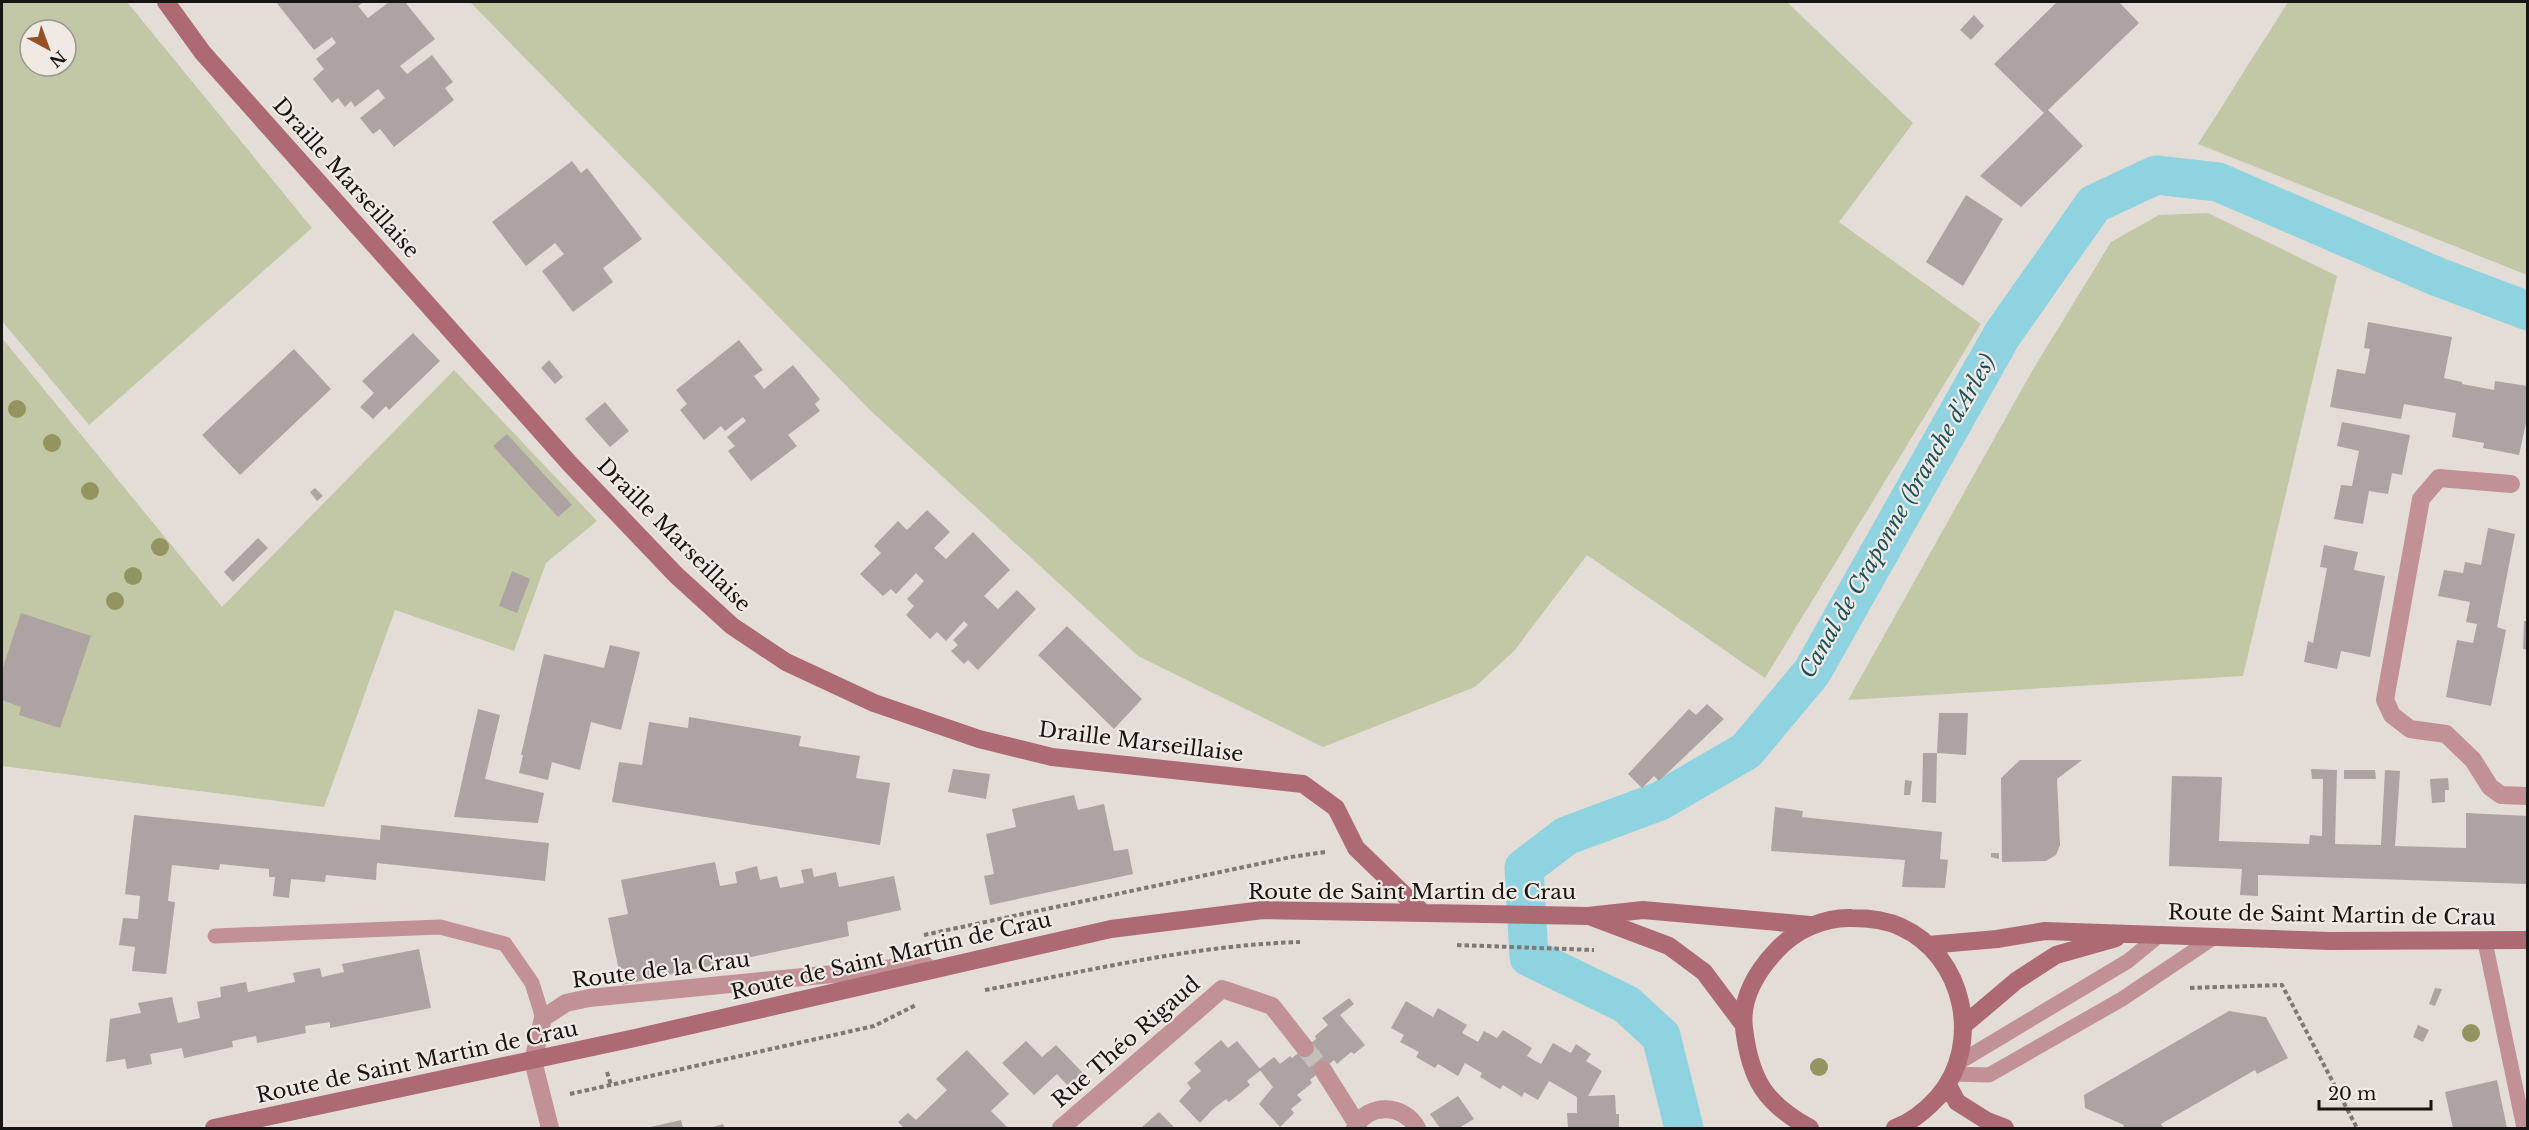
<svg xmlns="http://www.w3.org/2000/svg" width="2529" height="1130" viewBox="0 0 2529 1130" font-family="'Libre Baskerville',serif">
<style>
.green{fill:#c2c7a6;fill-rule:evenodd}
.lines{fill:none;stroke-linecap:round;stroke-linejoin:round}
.canal{stroke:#90d3e0;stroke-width:39}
.building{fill:#ada3a2}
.street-tunnel{stroke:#c5bfba;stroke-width:18;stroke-dasharray:18 9;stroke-linecap:butt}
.path{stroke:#7d7874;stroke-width:4;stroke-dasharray:4.5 3;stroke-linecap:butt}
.lane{stroke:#c19195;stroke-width:15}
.street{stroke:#c19195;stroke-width:18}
.secondary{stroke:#ae6a72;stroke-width:18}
.tree{fill:#949461}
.labels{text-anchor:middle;stroke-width:4.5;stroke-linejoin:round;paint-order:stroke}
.street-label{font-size:21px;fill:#171513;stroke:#f1eae4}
.water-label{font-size:22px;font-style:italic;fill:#18515b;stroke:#f1eae4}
</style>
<rect width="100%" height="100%" fill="#e4ddd7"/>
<path class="green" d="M2,2H127L312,228L89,425L2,321ZM30,30H66V66H30Z
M470,2H1787L1913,123L1839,222L1981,324L1765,678L1587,555L1514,651L1475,687L1323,747L1138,656L871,411Z
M2288,2H2527V275L2198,144Z
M2208,213L2337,276L2243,676L1848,700L2032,371L2111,242L2159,215Z
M2,338L222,607L454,370L597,521L546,563L514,651L395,610L324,807L2,766Z"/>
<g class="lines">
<path class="canal" d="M1684,1128L1661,1036L1626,1004L1529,957L1524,868L1566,836L1660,801L1746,751L1812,672L2002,335L2094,204L2156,175L2218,182L2438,277L2528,311"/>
</g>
<path class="building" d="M276,2H364L358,6L368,18L389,2H405L435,39L400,66L407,74L432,55L453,82L445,88L454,100L394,147L380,129L373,134L360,118L385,98L378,89L355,107L351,101L345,107L338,98L332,103L313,79L324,69L316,59L336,43L332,37L314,50Z
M2057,2H2119L2139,23L2048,110L2083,146L2021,207L1980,176L2044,113L1994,64Z
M1974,15L1984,26L1971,40L1960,30Z
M572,161L581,173L587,168L642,239L603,268L613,282L573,312L542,271L564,254L555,243L526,266L492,222Z
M1966,195L2003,219L1963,286L1926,262Z
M2368,322L2452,337L2444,378L2462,382V384L2494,390L2495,381L2528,386V414L2519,455L2483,448L2484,443L2452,437L2456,413L2404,404L2401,419L2330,407L2337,369L2365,374L2370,349L2364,348Z
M413,333L440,361L389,410L386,406L373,419L360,407L374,393L362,381Z
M739,340L763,370L754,376L764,389L793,365L820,399L815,404L820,411L788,435L797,446L751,481L728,451L735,446L727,437L746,421L743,417L725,431L721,426L704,440L680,410L687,404L676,390Z
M294,349L331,389L240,475L202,435Z
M549,360L563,377L555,384L541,368Z
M605,402L629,431L610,447L585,419Z
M2342,422L2410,435L2402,475L2392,473L2388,494L2369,491L2363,524L2334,519L2341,485L2352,486L2359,451L2337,446Z
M507,434L572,505L558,517L493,446Z
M315,488L323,496L317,501L310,492Z
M927,510L950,532L934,548L946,559L973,532L1010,570L984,596L998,609L1017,590L1036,609L978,670L968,660L964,664L951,651L958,645L953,640L968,625L964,621L946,641L937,632L930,639L906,615L914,606L907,599L924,581L916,573L896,594L891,589L883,596L860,574L881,553L874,546L898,521L907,530Z
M2488,528L2515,534L2497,627L2506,630L2491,706L2446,697L2457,640L2473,643L2477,624L2466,622L2470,602L2438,596L2444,570L2463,573L2465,562L2481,565Z
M258,538L268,548L233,582L224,572Z
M2324,545L2358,552L2354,570L2385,576L2370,657L2341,651L2337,669L2304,662L2308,641L2313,643L2327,568L2320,567Z
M512,571L530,579L517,613L499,606Z
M21,613L91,636L60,728L19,715L21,707L2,700V670Z
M2524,621H2528V650L2523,649Z
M1067,626L1142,699L1114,729L1038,655Z
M610,645L640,652L621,730L591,722L580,770L552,762L548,780L519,773L523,755H521L544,654L604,668Z
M1707,704L1724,719L1659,781L1654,776L1642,788L1628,774L1689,709L1696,715Z
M478,709L500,715L485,779L544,793L538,823L454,817Z
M1939,713H1968L1966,755L1937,753Z
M689,717L801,736L799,746L860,756L856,778L890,783L880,845L612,802L619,762L642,765L649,722L688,728Z
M1923,753H1937L1936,803L1922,802Z
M2020,760H2082L2057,779L2060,845L2056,855L2046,861L2002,862L2001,778Z
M953,769L990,774L986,799L948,792Z
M2311,769L2337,770L2335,844L2381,845L2385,770L2400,771L2395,846L2466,848V813L2528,816V884L2258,875V896L2240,895L2242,869L2169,866L2172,776L2222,777L2219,841L2309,844L2310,835L2322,836L2323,779H2312Z
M2344,770H2375L2376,779H2344Z
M2448,778L2449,790H2445V802L2432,803L2430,779Z
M1905,780L1912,781L1910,795H1904Z
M1074,795L1078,810L1104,804L1114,851L1128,849L1133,874L990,905L984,876L994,874L986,834L1016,827L1012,809Z
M1775,807L1803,811L1802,817L1942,832L1940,859L1948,860L1945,888L1902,887L1905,860L1771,851Z
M134,815L380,840L381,825L549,843L545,881L377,863L376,880L326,875L325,882L291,879L289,898L273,896L275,877H269V869L220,864L219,870L172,865L168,901L175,902L166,974L132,971L135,947L119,945L123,918L138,919L140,896L125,894Z
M1991,853H1999V859L1991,857Z
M715,862L720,886L737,883L735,872L757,866L760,880L777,876L780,888L804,883L801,870L812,868L814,877L836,872L839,887L894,876L901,910L847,922L849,936L622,985L608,918L628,914L621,880Z
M419,949L431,1008L330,1028V1022L305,1026L306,1033L257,1043L256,1036L232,1041L233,1047L184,1058L182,1048L150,1054L152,1064L127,1069L125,1059L106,1062L110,1019L141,1013L138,1003L172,997L178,1023L200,1018L197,1002L221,997L220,987L246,982L248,992L295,982L293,973L320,968L322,977L344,972L342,964Z
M2435,988L2442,989L2435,1006L2429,1004Z
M1349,998L1354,1004L1340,1015L1365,1045L1354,1054L1351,1052L1337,1064L1334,1060L1310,1080L1312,1083L1297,1095L1302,1100L1291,1109L1294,1113L1280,1127L1259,1104L1273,1087L1259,1069L1274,1057L1280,1064L1290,1056L1292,1058L1316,1039L1315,1036L1328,1025L1322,1018Z
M1406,1001L1433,1017L1438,1008L1467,1025L1462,1033L1478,1042L1484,1031L1497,1038L1503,1030L1532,1048L1527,1056L1541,1064L1553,1043L1571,1053L1576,1044L1591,1054L1586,1061L1602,1071L1588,1096L1615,1095L1616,1114H1619V1128H1568L1567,1113H1577V1097L1549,1081L1538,1100L1524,1092L1522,1097L1503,1085L1500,1089L1480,1077L1482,1073L1465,1063L1458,1076L1438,1064L1435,1068L1416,1057L1419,1052L1400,1042L1404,1035L1391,1028Z
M2229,1011L2266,1017L2288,1058L2257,1074L2255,1070L2161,1124L2164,1128H2123L2124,1125L2085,1108L2084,1095Z
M2418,1025L2429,1030L2423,1042L2413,1037Z
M1221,1040L1228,1048L1237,1041L1261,1070L1247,1081L1250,1085L1229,1102L1226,1099L1212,1110L1200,1123L1179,1101L1191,1088L1187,1083L1201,1071L1194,1063Z
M1026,1041L1042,1057L1056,1045L1083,1073L1068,1086L1057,1074L1034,1095L1002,1063Z
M967,1050L1009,1094L991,1111L1008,1128H904L898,1122L908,1113L916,1120L947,1090L936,1079Z
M2497,1080L2507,1128H2453L2445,1092Z
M1458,1096L1474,1119L1459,1128H1440L1430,1114Z
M1159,1112L1175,1128H1141Z
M681,1120L683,1128H646Z
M723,1124L725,1128H710Z"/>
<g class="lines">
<path class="street-tunnel" d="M1305,1048L1323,1070"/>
<path class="path" d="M924,935L1291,857L1325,852
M1457,945L1594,950
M2190,988L2282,985L2357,1128
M985,990C1089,971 1194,945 1300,942
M607,1072L611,1085
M570,1094L874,1026L916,1005"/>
<path class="lane" d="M215,936L440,927L505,944L532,983L543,1018
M2485,942L2524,1128
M1958,1063L2128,961L2161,934
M1953,1074L1989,1075L2122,999L2216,936"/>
<path class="street" d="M2511,484L2439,478L2421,499L2385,700L2392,715L2410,729L2446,734L2473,760L2490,787L2501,795L2528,796
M1323,1070L1357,1124
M550,1128L533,1061L543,1018L566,1003L589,998L925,965
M1061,1128L1222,989L1272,1006L1305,1048
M1355,1128C1368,1102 1404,1104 1417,1128"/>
<path class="secondary" d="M166,2L203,53L570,464L676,575L732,626L786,662L874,703L979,739L1052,757L1303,784L1336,808L1356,848L1421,911
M1592,917L1669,946L1704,972L1743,1024
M1928,945L1997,939L2045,931L2330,941L2528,940
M1964,1025L2016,981L2056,955L2116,938
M1948,1085L1957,1102L1987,1121L2005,1128
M214,1128L635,1038L1111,929L1263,910L1588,916L1643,910L1810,925
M1810,1128C1765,1104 1750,1079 1744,1028C1740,999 1757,971 1776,951C1795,930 1824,917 1852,918C1869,918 1886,920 1901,927C1965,956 1983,1045 1938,1097C1926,1110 1912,1122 1895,1128"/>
</g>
<g class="tree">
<circle cx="17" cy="409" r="9"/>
<circle cx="52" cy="443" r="9"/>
<circle cx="90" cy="491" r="9"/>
<circle cx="160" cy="547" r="9"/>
<circle cx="133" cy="576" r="9"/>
<circle cx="115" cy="601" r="9"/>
<circle cx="2471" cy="1033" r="9"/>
<circle cx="1819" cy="1067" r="9"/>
</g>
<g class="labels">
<g class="street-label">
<text transform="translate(346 178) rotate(48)" y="7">Draille Marseillaise</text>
<text transform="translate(674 535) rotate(45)" y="7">Draille Marseillaise</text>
<text transform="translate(1141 742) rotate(7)" y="7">Draille Marseillaise</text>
<text x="1412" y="899">Route de Saint Martin de Crau</text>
<text transform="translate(2332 915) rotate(1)" y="7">Route de Saint Martin de Crau</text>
<text transform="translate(891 956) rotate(-13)" y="7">Route de Saint Martin de Crau</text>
<text transform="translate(661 970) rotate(-7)" y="7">Route de la Crau</text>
<text transform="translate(1126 1042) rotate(-41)" y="7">Rue Théo Rigaud</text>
<text transform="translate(417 1062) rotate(-12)" y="7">Route de Saint Martin de Crau</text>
</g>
<g class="water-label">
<text transform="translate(1897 516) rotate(-60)" y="8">Canal de Craponne (branche d'Arles)</text>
</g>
</g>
<rect width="2529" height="1130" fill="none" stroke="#171513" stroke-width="6"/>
<g transform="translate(48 48) rotate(139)"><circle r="28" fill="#f1eae4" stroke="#9a9590" stroke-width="1.5"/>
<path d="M0-4.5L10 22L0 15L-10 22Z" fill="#955024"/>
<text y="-9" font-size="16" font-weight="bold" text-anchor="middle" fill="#171513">N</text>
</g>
<path d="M2319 1100v9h112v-9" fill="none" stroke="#171513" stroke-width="3"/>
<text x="2328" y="1100" font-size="18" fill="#171513" stroke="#f1eae4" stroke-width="4.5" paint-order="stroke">20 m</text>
</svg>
